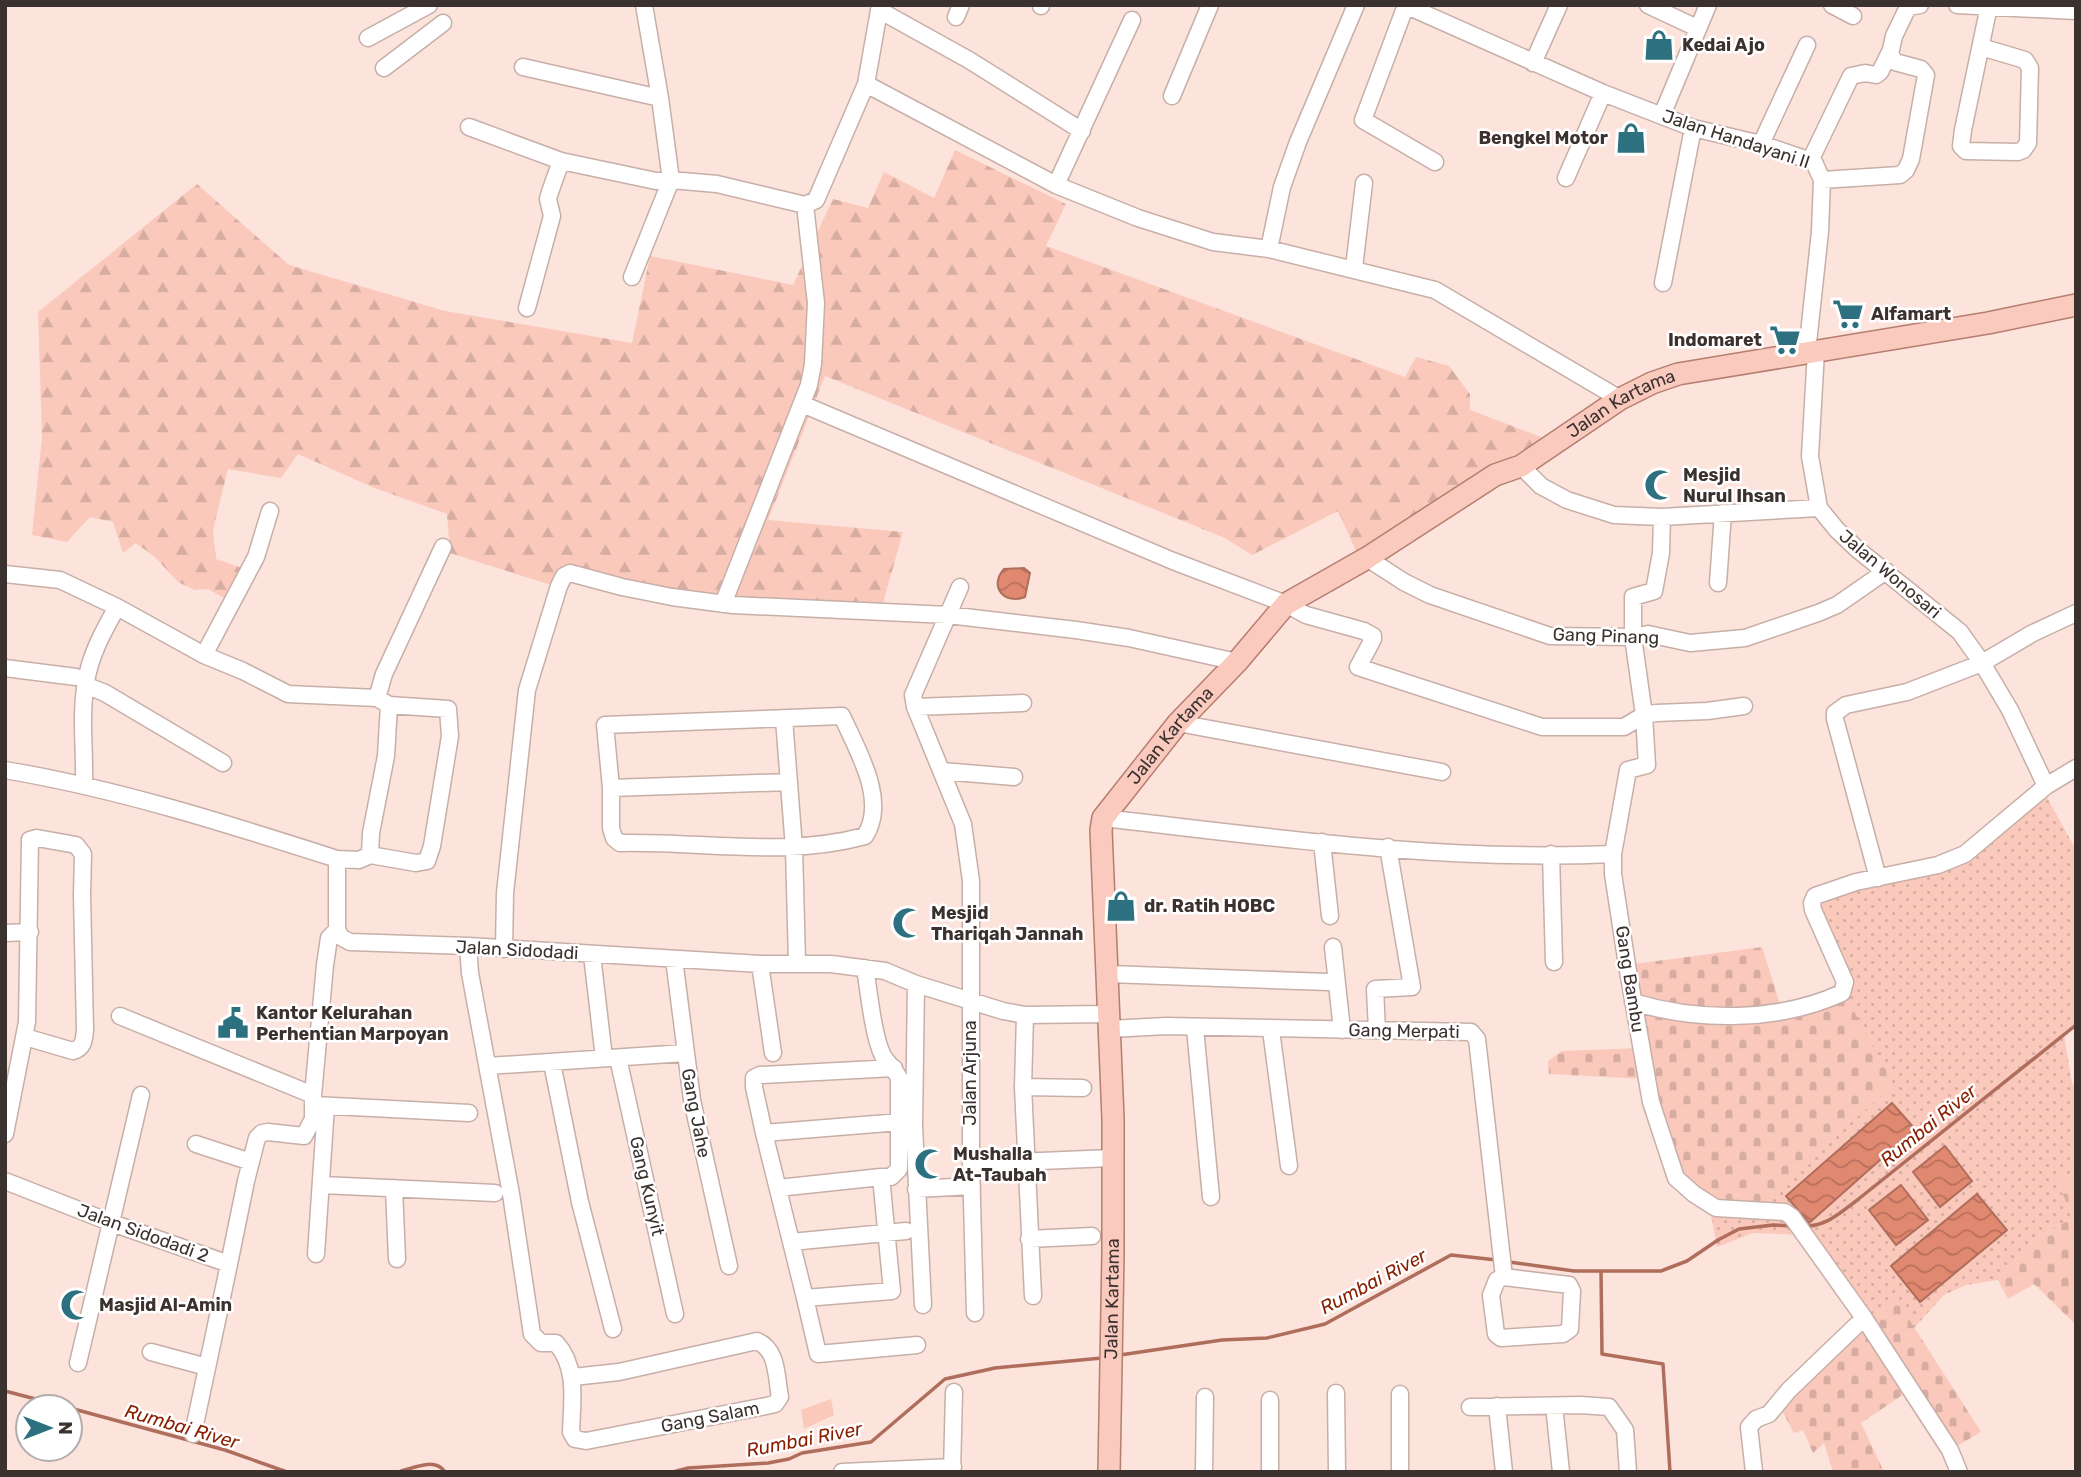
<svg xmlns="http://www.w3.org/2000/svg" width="2081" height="1477" viewBox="0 0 2081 1477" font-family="Rubik,sans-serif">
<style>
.grass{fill:url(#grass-dots)}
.forest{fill:url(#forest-firs)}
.cemetery{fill:url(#cemetery-stones)}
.pitch{fill:#fac9bc}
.water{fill:url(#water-waves);stroke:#af6e5c;stroke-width:2}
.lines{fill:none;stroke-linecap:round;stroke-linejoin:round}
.stream{stroke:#af6e5c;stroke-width:3.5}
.minor-casing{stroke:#c7afa8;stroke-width:19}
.major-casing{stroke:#b57e6f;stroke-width:24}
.minor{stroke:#fff;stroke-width:16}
.major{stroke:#facabe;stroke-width:21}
.labels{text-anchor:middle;stroke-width:5;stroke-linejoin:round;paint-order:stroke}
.poi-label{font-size:18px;font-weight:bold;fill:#3b322f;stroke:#fff;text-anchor:start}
.street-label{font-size:18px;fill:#3b322f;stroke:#fff}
.water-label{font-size:19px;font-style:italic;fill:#891f00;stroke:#fff}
</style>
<defs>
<pattern id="grass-dots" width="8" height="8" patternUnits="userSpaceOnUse" patternTransform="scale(1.75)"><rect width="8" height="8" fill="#fac9bc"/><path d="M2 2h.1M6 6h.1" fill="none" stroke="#d7ada2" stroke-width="1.8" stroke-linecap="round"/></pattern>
<pattern id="forest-firs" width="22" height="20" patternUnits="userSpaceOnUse" patternTransform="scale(1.75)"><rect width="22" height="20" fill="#fac9bc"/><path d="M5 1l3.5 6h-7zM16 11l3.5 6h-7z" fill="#d7ada2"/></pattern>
<pattern id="cemetery-stones" width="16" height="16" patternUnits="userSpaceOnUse" patternTransform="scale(1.75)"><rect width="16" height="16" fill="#fac9bc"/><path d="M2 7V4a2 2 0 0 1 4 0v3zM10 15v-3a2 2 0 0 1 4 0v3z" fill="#d7ada2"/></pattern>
<pattern id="water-waves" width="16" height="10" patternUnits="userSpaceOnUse" patternTransform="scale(1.75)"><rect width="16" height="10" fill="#e18870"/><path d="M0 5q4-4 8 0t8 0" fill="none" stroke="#b8705c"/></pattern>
</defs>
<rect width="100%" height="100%" fill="#fce3dc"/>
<path class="grass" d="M2038,781L2076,850V1025L2064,1035L2072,1083L2076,1087V1170L2057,1181L2073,1218L2035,1239L1998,1280L1966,1285L1944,1295L1914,1328L1898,1302L1864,1318L1806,1235L1753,1233L1717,1247L1709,1205L1842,989L1810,903L1878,869L1939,856L1961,847Z"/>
<path class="forest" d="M955,150L1066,204L1046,246L1405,377L1416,357L1449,366L1470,394V410L1544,438L1431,504L1357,553L1338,511L1252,555L1225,538L825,376L768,520L903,532L881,610L736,600L556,574L551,585L450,553L447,514L372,487L298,454L281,478L228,469L213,530L216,559L245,569L228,600L208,589L195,590L178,582L155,557L136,543L123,553L113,522L90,517L67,542L32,535L42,437L38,312L197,184L289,265L445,311L632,343L650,256L793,285L833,199L868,208L884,172L934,198Z"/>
<path class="cemetery" d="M1762,947L1780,1004L1842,989L1894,1085L1751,1210L1724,1209L1676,1178L1647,1079L1549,1074L1548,1061L1562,1051L1641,1048L1627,965Z
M2076,1170V1317L2074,1323L2034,1284L2008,1299L1998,1280L2035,1239L2073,1218L2057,1181Z
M1898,1302L1981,1432L1950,1450L1910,1390L1861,1423L1884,1472H1833L1824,1443L1813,1453L1803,1430L1794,1433L1780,1407L1864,1318Z"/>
<path class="pitch" d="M831,1399L834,1415L804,1429L801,1410Z"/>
<path class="water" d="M1024,568L1030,573L1025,597C1005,605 988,587 1004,569Z
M1892,1103L1915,1129L1809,1223L1786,1196Z
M1945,1146L1972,1181L1940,1207L1913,1172Z
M1901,1185L1928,1220L1896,1245L1869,1210Z
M1977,1194L2007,1230L1920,1302L1891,1266Z"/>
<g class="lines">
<path class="stream" d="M1805,1226C1825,1227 1840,1213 1856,1201L2076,1025
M1509,1262L1574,1271H1661L1687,1261L1718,1240L1739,1229L1773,1225L1793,1226
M1601,1271L1602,1354L1663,1364L1670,1472
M1120,1355L1222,1340L1267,1338L1325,1324L1451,1255L1497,1260
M5,1391L66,1407
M70,1408L225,1450L287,1472
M398,1472C413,1468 435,1457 445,1472
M673,1472L688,1468L768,1463L789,1459L802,1453L871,1442L945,1379L995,1368L1102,1358"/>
<defs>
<path id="minor" d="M644,5L660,98L671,180L717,184L805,205L816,200L866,84L880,5
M1405,5L1603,93L1693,128L1761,144L1814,162L1822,180L1820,232L1807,352
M1406,5L1363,120L1435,162
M1648,5L1697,28
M1832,5L1853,16
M1957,5L2076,11
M1041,6V5
M879,10L969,60L1082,131
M956,17L961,5
M368,38L429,5
M1981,47L2025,60L2030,68L2028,143L2023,150L2018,152L1966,151L1961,146L1963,130L1989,6
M1533,63L1559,5
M523,67L660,98
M384,68L443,23
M866,84L1056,185L1138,218L1213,242L1269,249L1435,290L1620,399
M1172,96L1210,5
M1662,115L1708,5
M469,127L561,161L656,181L671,180L632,277
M1761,144L1807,45
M1811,159L1851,76L1865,73L1876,75L1880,72L1890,52
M1566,178L1603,93
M1822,180L1900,175L1906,170L1911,159L1926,75L1921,69L1895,62L1890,54L1894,36L1908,7L1920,5
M1056,185L1132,20
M1269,249L1282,187L1298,142L1356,5
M1354,268L1364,183
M1663,283L1693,128
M527,308L552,216L548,199L550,192L561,161
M802,404L1173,561L1286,604L1306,615L1364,631L1373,636V639L1358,667L1542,727H1624L1644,715L1656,713L1707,711L1744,706
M1521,466L1541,486L1567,500L1614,515L1662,517L1819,508
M1367,558L1404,582L1430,595L1550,636L1633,637L1648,634L1690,643L1745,638L1818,613L1837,605L1886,571
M5,574L60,580L117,607L204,655L243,671L288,694L377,698
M1718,583L1723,513
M960,587L913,695L915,707L963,824L971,881V1164L975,1313
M723,604L809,385L813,364L816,303L805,205
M204,655L256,557L270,511
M5,668L76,677
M85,685L105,693L223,763
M915,707L1023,703
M842,716C857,750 888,800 865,836C785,858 701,841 620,843L614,838L611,828V788L605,725Z
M784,719L794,848L797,963
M1178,723L1442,772
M5,770C118,789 228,824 337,859V930L341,937L350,942L468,946L760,964H831L885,971L916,984L1003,1011L1025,1015L1108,1014
M942,771L1014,777
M84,785C85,751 80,715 86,682C90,655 104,630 117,607
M2046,786L2076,768
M611,788L789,782
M1103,818C1271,837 1443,862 1613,854V874L1627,965L1651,1102L1676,1178L1694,1194L1716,1208L1785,1212L1792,1217L1864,1318L1950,1450L1959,1472
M1322,842L1330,916
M1551,854L1554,962
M1613,854L1628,770L1647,765L1644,715L1633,637V597L1654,591L1661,553L1662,517
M370,855L416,863L427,861L432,846L450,736L448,709L389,705
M337,859L359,860L370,855L371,833L386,756L389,705L377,698L384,674L443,547
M1878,878L1835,719V713L1846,705L1907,692L1982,663L2033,633L2076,613
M5,933L30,932
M468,946L470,973L511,1194L532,1334L541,1343H556C578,1367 572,1402 571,1432L575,1439L586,1441L766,1406L775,1404L780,1397C776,1376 778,1350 757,1341L619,1372L573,1377
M1333,947L1342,1030
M504,949L505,893L527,690L559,586L564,576L570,573L622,587L672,597L733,605L948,615L1076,630L1129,638L1237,662
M592,955L604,1058
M674,959L692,1100L729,1266
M760,964L773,1053
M865,968C869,992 873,1036 883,1056C888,1064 895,1069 899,1078V1169L891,1177H881L892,1291L805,1298L764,1133L754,1087V1078L760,1075L894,1068
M1109,974L1328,982
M916,984L914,1126L923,1305
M1633,1002C1699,1022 1778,1022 1842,993L1845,982L1813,910L1812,903L1815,896L1856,882L1938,865L1965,854L2046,786L2010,710L1982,663L1960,632L1857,549L1837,530L1819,508L1810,456L1816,351
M1025,1015L1023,1087L1033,1296
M120,1016L313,1095
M1195,1028L1211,1197
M1110,1029L1166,1026L1471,1032L1477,1039L1504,1277L1569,1285L1572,1291L1570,1329L1563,1334L1501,1338L1496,1334L1491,1295L1497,1280L1504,1277
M1271,1030L1289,1166
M1377,1030L1375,989L1412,987L1388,847
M618,1058L675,1314
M552,1063L580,1202L613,1329
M488,1066L685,1053
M1023,1087L1083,1088
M314,1105L469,1113
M764,1133L900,1122
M5,1134L27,1022L30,840L37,838L76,845L83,854L82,895L85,1030C84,1039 84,1048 73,1051L25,1037
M196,1144L251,1162
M971,1164L1112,1158
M5,1181L112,1223L229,1264L246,1181L257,1138L262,1133L268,1132L304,1136L313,1119V1095L325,965L329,938L337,930
M322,1185L495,1193
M394,1188L397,1259
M778,1188L881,1177
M916,1189L972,1186
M1029,1239L1092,1236
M791,1242L906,1231
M316,1254L326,1106
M805,1298L818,1354L917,1345
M151,1352L207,1367
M78,1363L141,1095
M1336,1393L1337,1472
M1400,1394V1472
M1270,1400V1472
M1497,1406L1504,1472
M1554,1406L1561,1472
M1470,1407L1580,1405L1609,1407L1625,1430L1628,1472
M193,1434L229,1264
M842,1472L953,1467
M952,1472L954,1392
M1204,1472L1205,1397
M1754,1472L1749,1427L1756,1419L1769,1414L1789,1390L1864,1318"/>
<g id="major">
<path id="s1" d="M1109,1472L1113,1254V1119L1101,830L1103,818L1178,723L1237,662L1286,604L1367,558L1495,475L1521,466L1620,399L1652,383L1678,374L1988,323L2076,305"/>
</g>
</defs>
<use href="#minor" class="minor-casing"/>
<use href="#major" class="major-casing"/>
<use href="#minor" class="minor"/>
<use href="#major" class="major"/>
</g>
<defs>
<symbol id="shop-bare" viewBox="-9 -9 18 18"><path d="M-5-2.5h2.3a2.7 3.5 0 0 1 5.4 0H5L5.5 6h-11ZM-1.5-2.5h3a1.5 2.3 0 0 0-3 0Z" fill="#2d7181" stroke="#fff" stroke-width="2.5" paint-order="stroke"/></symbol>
<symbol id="supermarket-bare" viewBox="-9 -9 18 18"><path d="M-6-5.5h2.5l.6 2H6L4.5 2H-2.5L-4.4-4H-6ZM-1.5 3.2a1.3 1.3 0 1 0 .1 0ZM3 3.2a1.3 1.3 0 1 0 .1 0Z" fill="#2d7181" stroke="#fff" stroke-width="2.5" paint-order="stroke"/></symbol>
<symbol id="mosque-bare" viewBox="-9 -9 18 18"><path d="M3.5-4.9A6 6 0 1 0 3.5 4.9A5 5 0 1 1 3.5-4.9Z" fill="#2d7181" stroke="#fff" stroke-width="2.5" paint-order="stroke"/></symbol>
<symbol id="civic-bare" viewBox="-9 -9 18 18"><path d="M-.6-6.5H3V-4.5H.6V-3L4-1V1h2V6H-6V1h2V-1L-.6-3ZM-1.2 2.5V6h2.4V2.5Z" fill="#2d7181" stroke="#fff" stroke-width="2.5" paint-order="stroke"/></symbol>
</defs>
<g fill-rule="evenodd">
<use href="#shop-bare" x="1637" y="23" width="44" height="44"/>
<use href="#shop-bare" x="1609" y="116" width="44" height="44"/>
<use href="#supermarket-bare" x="1826" y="292" width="44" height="44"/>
<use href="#supermarket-bare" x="1763" y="318" width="44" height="44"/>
<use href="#mosque-bare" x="1638" y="463" width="44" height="44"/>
<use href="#shop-bare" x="1099" y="884" width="44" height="44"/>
<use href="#mosque-bare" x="886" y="901" width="44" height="44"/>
<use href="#civic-bare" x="211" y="1001" width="44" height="44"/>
<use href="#mosque-bare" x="908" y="1142" width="44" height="44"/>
<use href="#mosque-bare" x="54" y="1283" width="44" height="44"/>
</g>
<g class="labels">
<g class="poi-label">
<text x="1682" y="51">Kedai Ajo</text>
<text x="1608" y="144" text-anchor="end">Bengkel Motor</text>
<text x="1871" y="320">Alfamart</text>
<text x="1762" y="346" text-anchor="end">Indomaret</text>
<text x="1683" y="481">Mesjid<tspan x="1683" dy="21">Nurul Ihsan</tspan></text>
<text x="1144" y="912">dr. Ratih HOBC</text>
<text x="931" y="919">Mesjid<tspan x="931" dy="21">Thariqah Jannah</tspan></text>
<text x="256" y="1019">Kantor Kelurahan<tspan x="256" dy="21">Perhentian Marpoyan</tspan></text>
<text x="953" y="1160">Mushalla<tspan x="953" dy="21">At-Taubah</tspan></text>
<text x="99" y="1311">Masjid Al-Amin</text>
</g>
<g class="street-label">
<text transform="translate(1736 139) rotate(18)" y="6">Jalan Handayani II</text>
<text dy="6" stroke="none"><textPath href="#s1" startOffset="1328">Jalan Kartama</textPath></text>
<text transform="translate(1890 574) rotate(40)" y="6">Jalan Wonosari</text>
<text transform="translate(1606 636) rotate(2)" y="6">Gang Pinang</text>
<text dy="6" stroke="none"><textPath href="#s1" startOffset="761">Jalan Kartama</textPath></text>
<text transform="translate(517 950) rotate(3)" y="6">Jalan Sidodadi</text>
<text transform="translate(1630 979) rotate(81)" y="6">Gang Bambu</text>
<text transform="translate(1404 1031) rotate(1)" y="6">Gang Merpati</text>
<text transform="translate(970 1073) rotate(-90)" y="6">Jalan Arjuna</text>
<text transform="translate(696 1113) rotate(79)" y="6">Gang Jahe</text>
<text transform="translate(647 1186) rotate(77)" y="6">Gang Kunyit</text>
<text transform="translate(143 1233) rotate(20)" y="6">Jalan Sidodadi 2</text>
<text dy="6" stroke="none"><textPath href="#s1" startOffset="173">Jalan Kartama</textPath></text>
<text transform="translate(710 1417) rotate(-11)" y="6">Gang Salam</text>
</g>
<g class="water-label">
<text transform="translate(1928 1125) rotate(-39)" y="7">Rumbai River</text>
<text transform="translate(1373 1281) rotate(-28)" y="7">Rumbai River</text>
<text transform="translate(182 1426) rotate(16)" y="7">Rumbai River</text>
<text transform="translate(804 1439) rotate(-11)" y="7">Rumbai River</text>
</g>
</g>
<rect width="2081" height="1477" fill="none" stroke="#3b322f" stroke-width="14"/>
<g transform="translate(49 1428) rotate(90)"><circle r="33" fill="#ffffff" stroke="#b1adac" stroke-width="2"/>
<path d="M0-5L12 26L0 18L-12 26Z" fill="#2d7181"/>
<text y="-10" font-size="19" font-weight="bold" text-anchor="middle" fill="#3b322f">N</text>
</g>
</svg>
